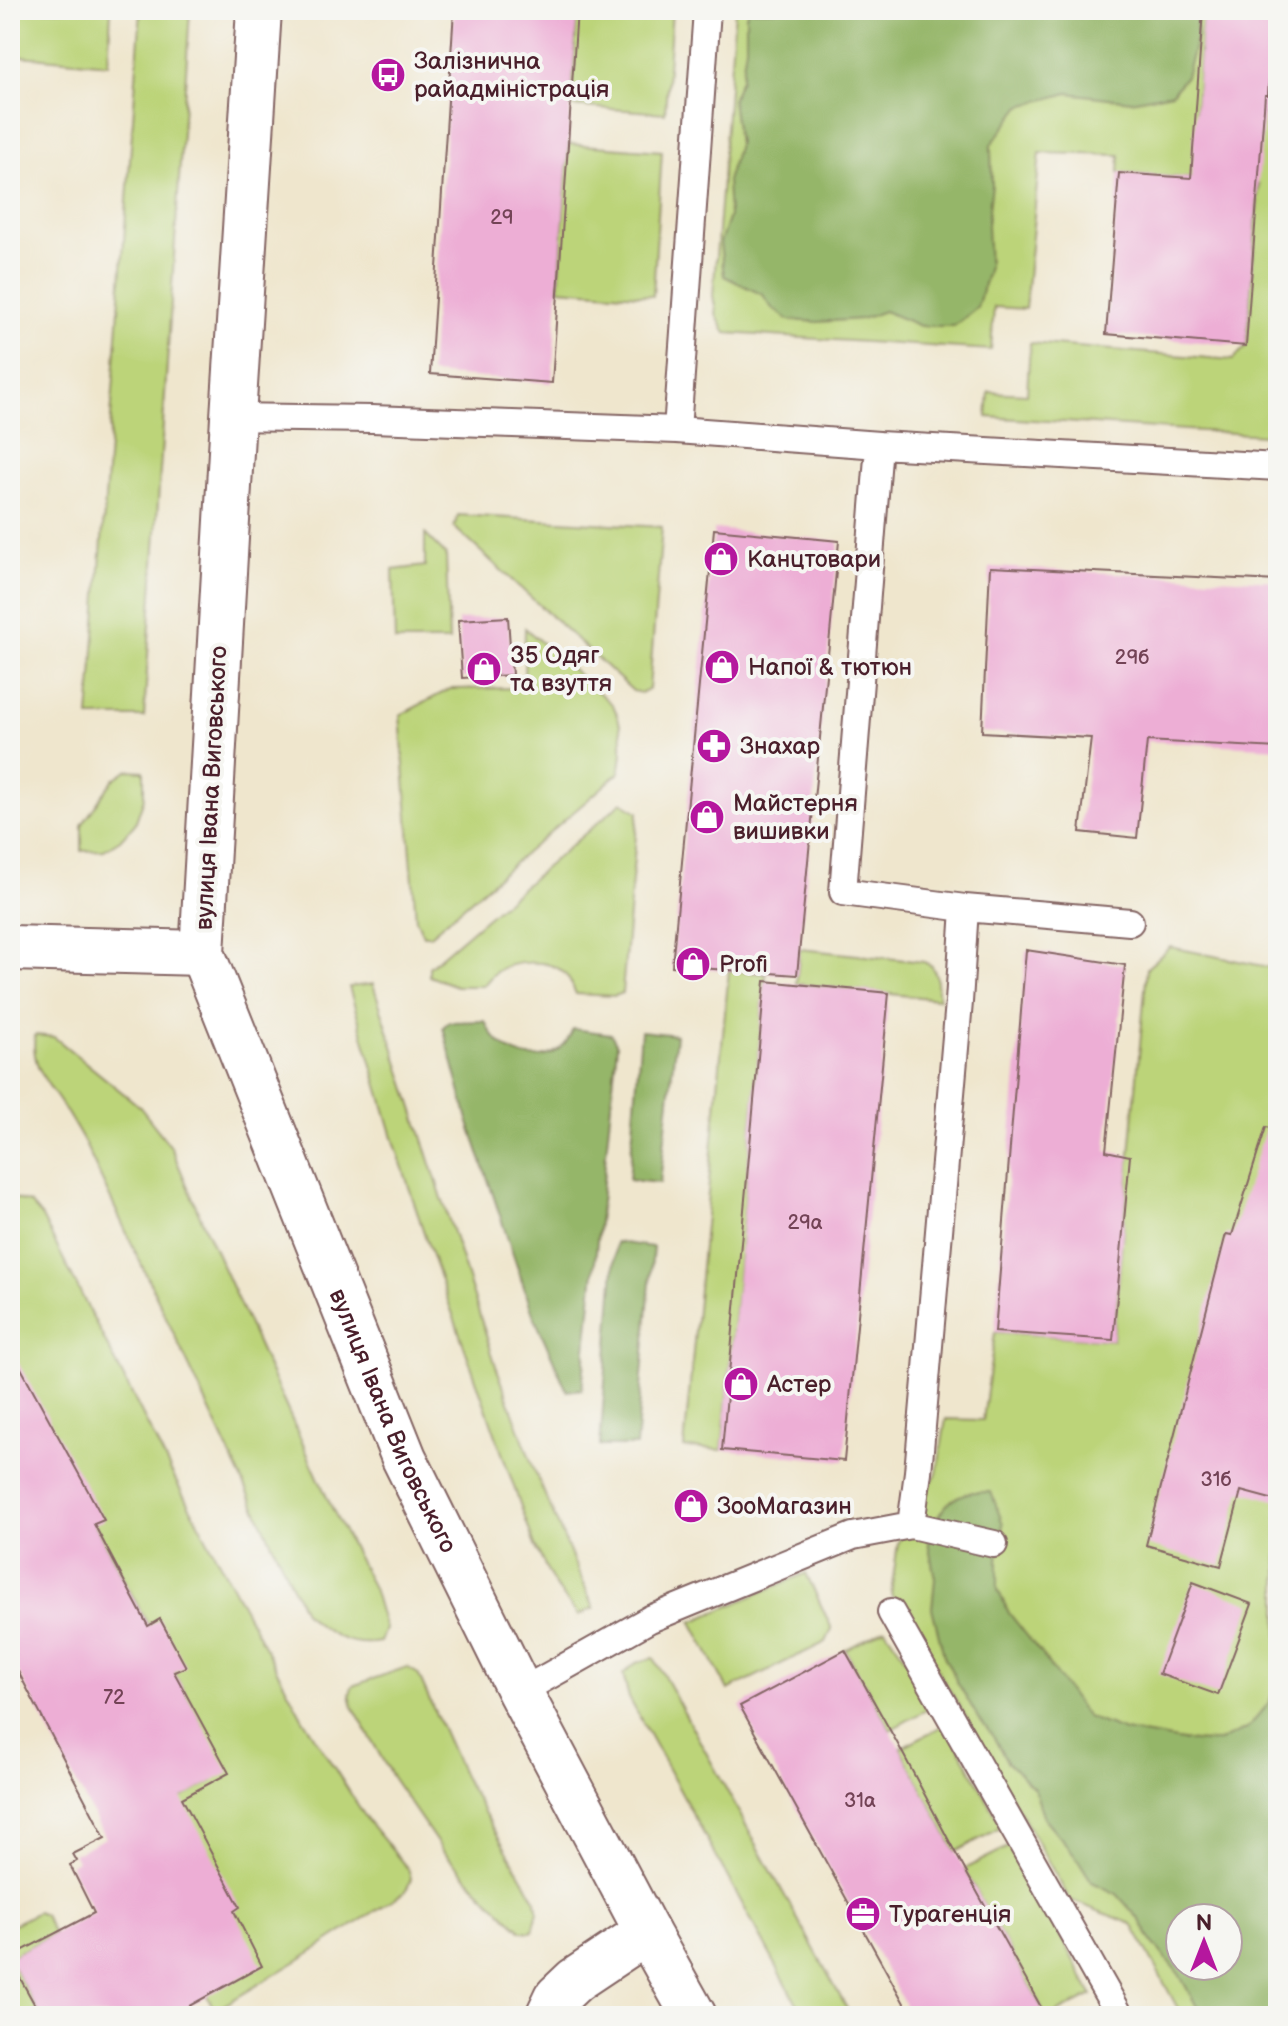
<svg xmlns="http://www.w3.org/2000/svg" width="1288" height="2026" viewBox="0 0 1288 2026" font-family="'Balsamiq Sans',sans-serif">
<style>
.green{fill:#bcd479;stroke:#837a52;stroke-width:2;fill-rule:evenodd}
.forest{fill:#95b669;stroke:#706a4a;stroke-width:2;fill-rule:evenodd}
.building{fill:#edaed5}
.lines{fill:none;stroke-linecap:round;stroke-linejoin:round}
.service-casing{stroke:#846564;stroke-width:30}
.minor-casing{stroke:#846564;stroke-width:48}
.secondary-casing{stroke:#846564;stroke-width:48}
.service{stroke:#fff;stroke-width:26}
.minor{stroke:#fff;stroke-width:44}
.secondary{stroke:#fff;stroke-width:44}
.labels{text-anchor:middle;stroke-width:8;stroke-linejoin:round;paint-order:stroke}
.number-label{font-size:20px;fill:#734356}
.poi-label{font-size:24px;fill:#4a1f2b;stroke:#f6f6f2;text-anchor:start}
.street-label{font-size:24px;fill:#4a1f2b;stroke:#f6f6f2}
</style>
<rect width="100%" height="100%" fill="#f6f6f2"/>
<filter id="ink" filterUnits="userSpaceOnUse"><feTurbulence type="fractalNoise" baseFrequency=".0125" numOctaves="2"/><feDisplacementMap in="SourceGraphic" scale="16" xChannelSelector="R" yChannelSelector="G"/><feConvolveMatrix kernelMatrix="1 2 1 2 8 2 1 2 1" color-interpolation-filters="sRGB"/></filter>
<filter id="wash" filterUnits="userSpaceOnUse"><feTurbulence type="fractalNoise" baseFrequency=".006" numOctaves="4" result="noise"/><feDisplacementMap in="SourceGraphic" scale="32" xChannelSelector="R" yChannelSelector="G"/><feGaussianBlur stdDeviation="1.8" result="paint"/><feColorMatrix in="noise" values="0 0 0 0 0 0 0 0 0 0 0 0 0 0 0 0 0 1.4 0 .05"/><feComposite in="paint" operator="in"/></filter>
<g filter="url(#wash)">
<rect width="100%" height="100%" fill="#efe6cd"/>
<path class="green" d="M10,10H111L108,64L10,55Z
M141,10H190L144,717H89Z
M577,10H672L665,113L571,106Z
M735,10H1203L1196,110L1278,116V436L987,417L989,392L1027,394L1030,343L1233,360L1246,346L1259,184L1119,173L1120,155L1040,153L1025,309L994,307L991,350L726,333L717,317L713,296Z
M568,144L662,151L653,296L559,289Z
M458,515L662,527L649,689L641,693L633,691L454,527Z
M425,534L446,555L449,641H395L393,570L425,566Z
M525,628L613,705C624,727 624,750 619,773L430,935H423L416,919L400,715L450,689L524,688Z
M127,770L144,771V798L135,824L120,840L104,850L82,851V825L113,780Z
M622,802L638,812L622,993L614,996L576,994C573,987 569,977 563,972C548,959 511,960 496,972C491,976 487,982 483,986H456L429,976V967Z
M1170,947L1278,969V2016H1182L1132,1924L1070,1900L969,1722L891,1594L898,1542L937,1473L946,1419L983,1420L995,1332L1113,1340L1147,968ZM1180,1918H1228V1966H1180Z
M800,949L924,962L932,966L936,975L939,999L796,984Z
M729,970L766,974L722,1450L684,1448Z
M373,984L496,1366L535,1472L594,1608L578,1615L555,1586L535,1546L425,1236L395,1144L349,987Z
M35,1035L54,1037L139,1106L171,1147L206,1230L287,1409L330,1504L373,1588L385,1629L380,1642C349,1648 327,1633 305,1614L85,1144C78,1131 70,1118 62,1105C47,1082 30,1065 35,1035Z
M10,1197L30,1203L42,1217L178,1485L302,1717L368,1821L408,1869L411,1879L406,1891L299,1960L221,2007H213L202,1986L170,1804L213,1781L203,1727L80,1498L10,1401Z
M806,1573L832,1629L826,1642L728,1690L692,1622Z
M885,1629L937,1704L890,1730L845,1650Z
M654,1658L851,2016H804L629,1698L623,1674L636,1663Z
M407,1667L418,1674L464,1778L535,1899L538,1912L532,1932L522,1931L482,1893L443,1851L392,1777L353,1706L350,1695L352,1686Z
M946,1724L1002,1827L955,1852L900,1748Z
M1012,1845L1092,1995L1051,2016H1046L964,1869Z
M37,1912L44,1915L54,1934L10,1957V1926Z
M10,1960L41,2016H22L10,1993Z"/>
<path class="forest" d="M749,10H1196L1197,36L1186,76L1172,93L1131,101L1068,93L1021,106L991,145L992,185L987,225L989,267L977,308L954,326H920L884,311L862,319L818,322L789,320L772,308L763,295L724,276L720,243L729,216L727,181L738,144L732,100L741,79L746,47V15Z
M485,1021C500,1061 557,1074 573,1029L611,1034L617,1045L582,1389L567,1391L533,1314L468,1120L443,1027L449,1022Z
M641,1031L676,1035L660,1183L629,1180Z
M616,1242L653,1247L636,1446H600Z
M972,1492H991L1003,1524L998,1560V1590L1009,1613L1039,1651L1087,1717L1125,1731L1183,1741L1218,1742L1247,1729L1270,1702L1278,1671V2016H1202L1179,1974L1153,1943L1139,1919L1117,1894L1092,1882L1075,1855L1044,1818L1034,1788L1008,1763L994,1738L976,1714L956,1680L944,1656L932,1608L935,1579L927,1536C940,1514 945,1497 972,1492ZM1180,1918H1228V1966H1180Z"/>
<g id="blocks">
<path class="building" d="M454,10H577L552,383L430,374Z
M1203,10H1273L1268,95H1265L1246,346L1106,334L1119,173L1191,178Z
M714,529L839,541L797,975L672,966Z
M990,567L1278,581V748L1147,741L1137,838L1080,832L1091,738L982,732Z
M508,617L512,675L462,678L458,620Z
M1026,950L1125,965L1106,1151L1130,1156L1113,1340L995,1332Z
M765,981L889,993L844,1461L722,1450Z
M1266,1127L1278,1129V1501L1241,1491L1221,1566L1146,1545L1226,1234L1232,1235Z
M10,1348L104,1520L94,1524L148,1626L160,1619L186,1667L174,1672L229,1773L182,1798L240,1907L234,1911L262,1966L171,2016H41L10,1960V1957L94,1913L70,1865L77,1861L73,1854L105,1838L10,1656Z
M1193,1582L1252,1604L1218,1695L1159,1674Z
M845,1650L900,1748L955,1852L1046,2016H911L740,1706Z"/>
</g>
</g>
<g filter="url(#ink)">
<use href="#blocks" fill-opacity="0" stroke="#846564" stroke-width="2"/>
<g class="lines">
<defs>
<path id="service" d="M233,417L372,419L677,430L879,445L1278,467
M677,430L707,10
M879,445L843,892L965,908L1130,922
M911,1525L994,1544
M891,1612L1120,2016
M520,1692L650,1619L853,1536L911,1525L918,1472L959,1002L965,908"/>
<path id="minor" d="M548,2016L557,1997L575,1980L647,1932"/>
<g id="secondary">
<path id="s1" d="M259,10L233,417L202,953L404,1458L520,1692L647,1932L694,2016"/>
<path d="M10,948L202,953"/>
</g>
</defs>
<use href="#service" class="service-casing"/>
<use href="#minor" class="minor-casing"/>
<use href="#secondary" class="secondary-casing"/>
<use href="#service" class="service"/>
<use href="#minor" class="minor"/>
<use href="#secondary" class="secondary"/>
</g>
</g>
<defs>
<symbol id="bus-disc" viewBox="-11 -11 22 22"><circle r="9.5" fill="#b5179e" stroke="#f6f6f2"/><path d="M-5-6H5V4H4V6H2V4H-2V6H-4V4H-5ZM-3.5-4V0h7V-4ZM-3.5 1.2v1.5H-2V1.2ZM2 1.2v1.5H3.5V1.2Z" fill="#fff"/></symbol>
<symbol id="shop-disc" viewBox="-11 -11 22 22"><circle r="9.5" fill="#b5179e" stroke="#f6f6f2"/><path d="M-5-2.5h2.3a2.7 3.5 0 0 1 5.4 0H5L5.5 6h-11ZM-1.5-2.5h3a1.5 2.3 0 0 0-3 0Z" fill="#fff"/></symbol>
<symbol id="pharmacy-disc" viewBox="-11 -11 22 22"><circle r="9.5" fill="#b5179e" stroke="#f6f6f2"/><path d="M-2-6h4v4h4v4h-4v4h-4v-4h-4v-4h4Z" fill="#fff"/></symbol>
<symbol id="office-disc" viewBox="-11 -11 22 22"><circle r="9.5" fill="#b5179e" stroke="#f6f6f2"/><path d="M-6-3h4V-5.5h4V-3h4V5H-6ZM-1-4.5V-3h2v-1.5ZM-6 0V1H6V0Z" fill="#fff"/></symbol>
</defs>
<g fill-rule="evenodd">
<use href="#bus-disc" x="368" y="55" width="40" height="40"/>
<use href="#shop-disc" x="701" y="539" width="40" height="40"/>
<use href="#shop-disc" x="702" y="647" width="40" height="40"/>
<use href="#shop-disc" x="464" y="649" width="40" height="40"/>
<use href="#pharmacy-disc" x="694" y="726" width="40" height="40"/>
<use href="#shop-disc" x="687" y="797" width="40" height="40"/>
<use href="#shop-disc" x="673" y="944" width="40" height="40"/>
<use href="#shop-disc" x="721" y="1364" width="40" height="40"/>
<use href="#shop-disc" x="671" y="1486" width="40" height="40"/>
<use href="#office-disc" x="843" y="1894" width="40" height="40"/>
</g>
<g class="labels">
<g class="number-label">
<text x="502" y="224">29</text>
<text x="1132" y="664">29б</text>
<text x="805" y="1229">29а</text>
<text x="1216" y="1486">31б</text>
<text x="114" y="1704">72</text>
<text x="860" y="1807">31а</text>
</g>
<g class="poi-label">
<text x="414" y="69">Залізнична<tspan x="414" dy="28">райадміністрація</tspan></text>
<text x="747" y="567">Канцтовари</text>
<text x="510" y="663">35 Одяг<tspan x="510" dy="28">та взуття</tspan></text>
<text x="748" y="675">Напої &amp; тютюн</text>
<text x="740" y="754">Знахар</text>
<text x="733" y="811">Майстерня<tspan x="733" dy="28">вишивки</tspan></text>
<text x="719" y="972">Profi</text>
<text x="767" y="1392">Астер</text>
<text x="717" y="1514">ЗооМагазин</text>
<text x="889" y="1922">Турагенція</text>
</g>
<g class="street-label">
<text transform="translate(211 788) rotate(-87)" y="8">вулиця Івана Виговського</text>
<text dy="8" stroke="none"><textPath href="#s1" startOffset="1450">вулиця Івана Виговського</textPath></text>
</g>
</g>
<rect width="1288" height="2026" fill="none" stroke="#f6f6f2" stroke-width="40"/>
<g transform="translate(1204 1942)"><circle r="38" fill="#f6f6f2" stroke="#b1a0a2" stroke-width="2"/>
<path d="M0-6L14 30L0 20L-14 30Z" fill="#b5179e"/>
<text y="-12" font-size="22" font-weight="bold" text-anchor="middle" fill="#4a1f2b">N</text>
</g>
</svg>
